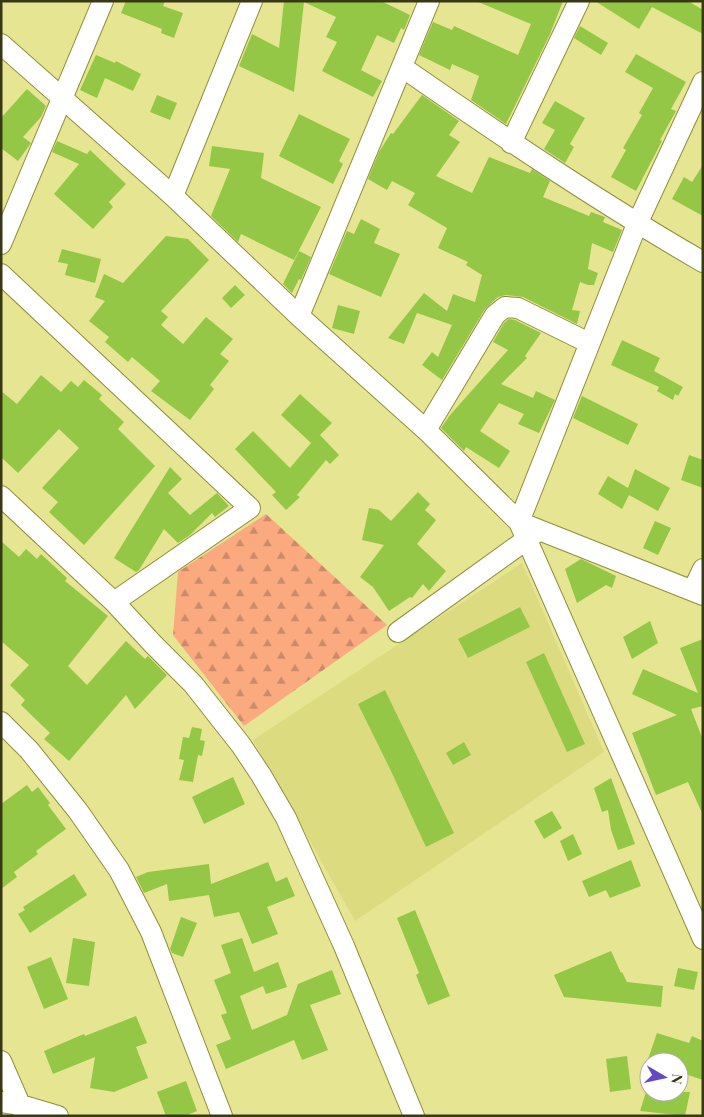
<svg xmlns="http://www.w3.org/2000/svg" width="704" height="1117" viewBox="0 0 704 1117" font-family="'Playfair Display',serif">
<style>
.built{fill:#dcdb80}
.forest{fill:url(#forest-firs)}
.building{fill:#94c745}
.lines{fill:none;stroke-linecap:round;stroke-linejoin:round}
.minor-casing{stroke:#908f3d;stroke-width:22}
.minor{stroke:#fff;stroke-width:20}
</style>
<defs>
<pattern id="forest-firs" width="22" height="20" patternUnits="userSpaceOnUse" patternTransform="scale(1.25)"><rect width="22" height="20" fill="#fbaa80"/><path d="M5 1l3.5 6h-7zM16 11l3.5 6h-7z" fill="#cc8b68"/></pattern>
</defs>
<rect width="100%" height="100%" fill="#e6e592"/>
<path class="built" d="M522,563L604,752L355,921L253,740Z"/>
<path class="forest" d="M266,514L387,625L244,726L173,635L178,572Z"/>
<path class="building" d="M126,1H165L163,6L183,13L174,38L161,33L162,29L121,13Z
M284,1H381L410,15L404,30L401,28L394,43L377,35L361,70L382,81L373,97L322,71L337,42L326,37L336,17L304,2L294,92L239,66L252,34L279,48Z
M476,1H563L550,34L506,124L471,100L479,76L452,64L450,70L419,55L433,22L452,30L454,26L518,55L531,24Z
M595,1H688L703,10V34L652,7L639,29Z
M580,26L608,43L601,55L574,38Z
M636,54L686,82L671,109L676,111L660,140L662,141L636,191L611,177L626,150L623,148L642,115L639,113L653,88L625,72Z
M96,55L115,63L116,61L141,74L133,91L105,78L97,98L80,90Z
M27,89L46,106L41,117L23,137L31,143L18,161L1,148V118Z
M157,95L177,103L170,120L150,112Z
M422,95L459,121L449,135L460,142L436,176L472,193L489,157L530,173L532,169L550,181L543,197L589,216L591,212L605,217L603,222L622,230L613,252L592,243L588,269L598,273L594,285H588L580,282L572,310L580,311L577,324L523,297L506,295L498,297L485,309L442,380L422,365L432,352L438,357L452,325L417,313L404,344L388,338L424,293L447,311L453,294L475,302L482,275L466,265L468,262L438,248L447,228L408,205L415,193L392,181L387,190L368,179L379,152L391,133L393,134Z
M555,101L585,118L570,144L574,147L565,163L544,149L555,130L542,123Z
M299,114L350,139L339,161L343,164L333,184L279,156Z
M57,141L87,154L90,150L126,184L109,202L113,207L93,229L54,194L79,164L52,152Z
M212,146L264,153L261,178L321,207L294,260L241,234L238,242L211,216L230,169L209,166Z
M703,165V216L672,199L684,177L692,182Z
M361,219L380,229L374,243L400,254L381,297L329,274L347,231L354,234Z
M166,236L188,239L209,260L161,311L168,317L161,325L183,344L206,317L233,339L220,354L229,361L210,385L214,389L190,420L151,391L160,381L132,357L128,362L105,342L109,337L89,321L105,301L95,297L104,274L123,283Z
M62,249L101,259L95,283L65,275L68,264L58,262Z
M299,251L311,257L301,280L299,279L292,293L283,284Z
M235,285L245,295L231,308L222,298Z
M338,305L360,311L354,334L332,328Z
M509,319L515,320L541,333L525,356L527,358L501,384L533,398L536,391L555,400L539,433L518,424L524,414L499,403L480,431L510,451L499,468L466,447L464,451L441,428L450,415L508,350L493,342L504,323Z
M622,340L660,358L654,371L683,387L678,396L675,394L673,400L657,391L659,387L611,365Z
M41,375L61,392L71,381L78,387L84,380L102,395L99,399L124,422L118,429L155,466L84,545L49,512L58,502L42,488L79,448L59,429L18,473L1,457V391L17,404Z
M300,394L332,423L320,435L339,455L330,464L326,460L297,495L300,497L286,510L272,495L276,492L235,449L253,431L290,468L311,443L281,415Z
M582,396L638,424L628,445L573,418Z
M689,455L703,460V488L681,480Z
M170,467L182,479L168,493L190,515L217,493L229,506L215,517L212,513L190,535L178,543L164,529L139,570L136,572L114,558Z
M635,469L670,488L658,511L629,495L622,509L598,494L608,476L628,488Z
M418,492L430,504L425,510L436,520L417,544L446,571L429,591L423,584L412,598L410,597L389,611L373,587L360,577L384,545L362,540L369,508L379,510L391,521Z
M655,521L671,528L658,555L643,548Z
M1,541L19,557L26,549L37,559L41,554L67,578L65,581L108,616L68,666L87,685L126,641L145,659L148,656L167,675L135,709L126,695L69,761L44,739L50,733L21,705L25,700L10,685L29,665L1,641Z
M581,559L616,576L612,588L606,585L577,603L565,569Z
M520,607L530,627L468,658L458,639Z
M650,621L658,643L632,659L623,637Z
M703,639V706L691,709L703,740V815L688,782L656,795L632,733L677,715L632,694L643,669L698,693L680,648Z
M544,653L585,744L567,752L526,662Z
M385,690L454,833L426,847L391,771L358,704Z
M192,727L202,729L200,740L205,741L202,756L198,755L193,782L179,780L184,760L179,759L183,737L189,738Z
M464,742L471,755L453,765L446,753Z
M233,777L245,804L204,824L192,797Z
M611,778L635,844L618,850L611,830L608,810L602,812L594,788Z
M27,785L32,792L38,787L50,803L48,805L66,829L36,851L38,854L14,872L17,877L1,889V804Z
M552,811L562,828L544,839L534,821Z
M573,834L582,854L568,861L560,841Z
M631,860L641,886L610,898L606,890L589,897L582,881Z
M268,862L276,882L287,877L295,896L267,907L278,934L252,944L239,912L214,917L209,895L169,901L167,884L144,893L136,877L148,872L209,864L211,884Z
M74,874L87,895L30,933L18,914L25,910L23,907Z
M415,910L450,996L428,1005L416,975L419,973L397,918Z
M181,917L197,923L183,957L172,953L170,949Z
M73,938L95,942L89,986L66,983Z
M242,938L254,972L278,962L287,987L266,994L263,986L240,996L252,1030L287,1015L298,984L332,970L341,994L310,1005L328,1050L302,1060L294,1040L226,1069L216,1045L231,1039L221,1015L227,1013L214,980L231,973L221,945Z
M611,951L621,973L622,972L627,982L663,986L661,1007L564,997L554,975Z
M51,957L68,999L44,1009L27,967Z
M678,968L698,972L694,990L674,986Z
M136,1016L147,1043L136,1047L148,1078L114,1092L90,1088L95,1057L53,1074L44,1051L84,1034L85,1036Z
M657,1033L689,1043L692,1036L703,1041V1080L679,1072V1062H647Z
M627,1056L631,1089L610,1092L606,1059Z
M186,1081L197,1111L185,1116H166L157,1092Z
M646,1092H690L685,1116L640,1111Z"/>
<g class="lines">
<defs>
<path id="minor" d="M1,44L173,196L299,316L426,430L519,522L703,595
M402,67C500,135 599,202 703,262
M703,82L637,224L519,522L703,939
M511,143L579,1
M173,196L252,1
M1,244L103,1
M1,274L250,508L114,602
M299,316L429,1
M426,430L495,315L505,307L518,308L589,343
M1,496L114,602L153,644L193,684L241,745L261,775L286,818L344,946L414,1116
M693,590L703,569
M398,632L537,532
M1,722L29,750L78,811L119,870L151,932L222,1116
M1,1061L25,1116
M1,1102L21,1105L58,1116"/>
</defs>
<use href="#minor" class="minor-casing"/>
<use href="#minor" class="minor"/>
</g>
<rect width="704" height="1117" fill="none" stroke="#383815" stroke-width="5"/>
<g transform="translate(664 1077) rotate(99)"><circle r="24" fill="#ffffff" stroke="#afafa1"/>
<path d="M0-4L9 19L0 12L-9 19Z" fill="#6449c2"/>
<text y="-8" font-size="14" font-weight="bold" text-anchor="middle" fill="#383815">N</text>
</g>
</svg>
